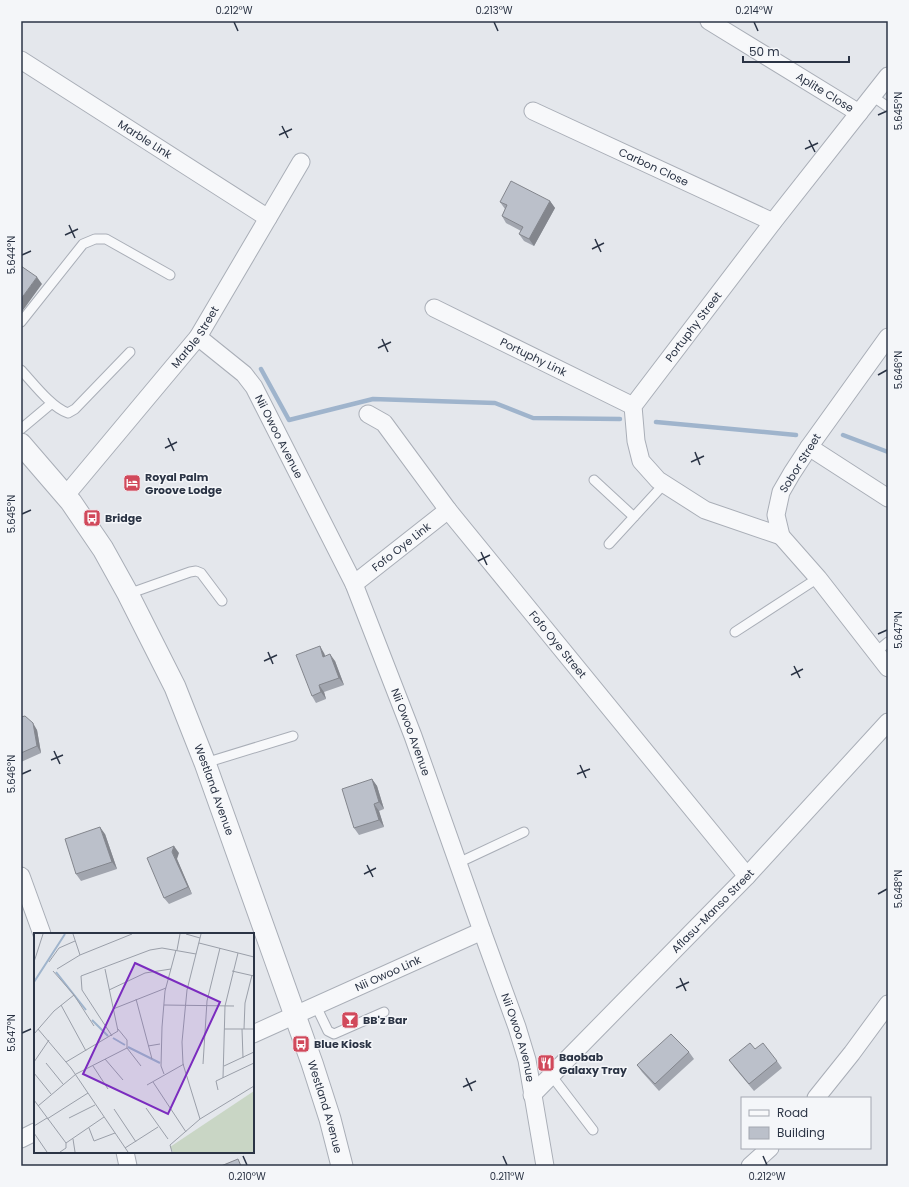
<svg xmlns="http://www.w3.org/2000/svg" width="909" height="1187" viewBox="0 0 909 1187" font-family="Poppins,sans-serif">
<style>
.lines{fill:none;stroke-linecap:round;stroke-linejoin:round}
.stream{stroke:#9fb4cc;stroke-width:4.5}
.service-casing{stroke:#a9aeb7;stroke-width:11}
.minor-casing{stroke:#a9aeb7;stroke-width:19}
.tertiary-casing{stroke:#a9aeb7;stroke-width:23}
.service{stroke:#f7f8fa;stroke-width:9}
.minor{stroke:#f7f8fa;stroke-width:17}
.tertiary{stroke:#f7f8fa;stroke-width:21}
.wall{fill:#a1a5ae}
.shaded-wall{fill:#83868d}
.building{fill:#bbc0ca;stroke:#83868d}
.ticks{fill:none;stroke:#2b3445;stroke-width:1.5}
.labels{text-anchor:middle;stroke-width:3;stroke-linejoin:round;paint-order:stroke}
.street-label{font-size:11px;fill:#2b3445;stroke:#f4f6f9}
.poi-label{font-size:11px;font-weight:bold;fill:#2b3445;stroke:#f4f6f9;text-anchor:start}
.inset-river{fill:none;stroke:#9fb4cc;stroke-width:2}
.inset-road{fill:none;stroke:#9a9fa9;stroke-width:1}
.view{fill:#7b2cbf;fill-opacity:0.15;stroke:#7b2cbf;stroke-width:2}
.inset-edge{fill:none;stroke:#2b3445;stroke-width:2}
.neatline{fill:none;stroke:#2b3445;stroke-width:1.5}
.ticks-label{font-size:10px;text-anchor:middle;fill:#2b3445}
</style>
<rect width="100%" height="100%" fill="#e4e7ec"/>
<g class="lines">
<path class="stream" d="M261,369L289,420L373,399L495,403L533,418L620,419
M656,422L796,435
M843,435L888,452"/>
<defs>
<path id="service" d="M872,96L888,107
M21,322L83,244L95,239H106L170,275
M21,370C33,383 52,408 68,413L75,409L130,352
M21,429L52,403
M594,480L634,517
M609,544L664,484
M128,594L190,572L196,571L201,573L222,601
M735,632L818,578
M876,652L888,642
M205,763L293,736
M458,863L524,832
M316,1006L328,1031L334,1034L384,1012
M551,1075L593,1130"/>
<g id="minor">
<path id="s1" d="M709,21L859,113"/>
<path id="s2" d="M21,60L268,218"/>
<path id="s3" d="M533,111L773,222"/>
<path id="s4" d="M434,308L633,406"/>
<path id="s5" d="M198,337L244,374L254,387L354,584L413,736L482,931L517,1027L527,1060L545,1166"/>
<path d="M888,337L809,447L792,473L781,492L776,515L781,536L818,578L888,668"/>
<path id="s6" d="M368,414L384,423L448,510L747,876"/>
<path d="M809,447L888,498"/>
<path id="s7" d="M66,495L198,337L301,162"/>
<path id="s8" d="M781,536L705,510L658,480L641,461L636,441L633,406L773,222L888,76"/>
<path id="s9" d="M354,584L448,510"/>
<path d="M21,876L42,934"/>
<path id="s10" d="M253,1034L482,931"/>
<path id="s11" d="M532,1095L747,876L888,722"/>
<path d="M816,1098L852,1053L888,1004"/>
<path d="M21,1139L35,1132"/>
<path d="M125,1152L128,1166"/>
<path d="M750,1166L770,1148"/>
</g>
<g id="tertiary">
<path id="s12" d="M21,444L71,502L103,549L128,594L175,687L205,763L312,1063L330,1119L342,1166"/>
</g>
</defs>
<use href="#service" class="service-casing"/>
<use href="#minor" class="minor-casing"/>
<use href="#tertiary" class="tertiary-casing"/>
<use href="#service" class="service"/>
<use href="#minor" class="minor"/>
<use href="#tertiary" class="tertiary"/>
</g>
<path class="wall" d="M550,201L555,208L534,246L524,241L519,234L521,231L506,223L502,216L505,209L500,202Z
M324,653L325,656L335,661L344,685L324,692L326,699L316,703L312,696Z
M21,717L37,730L41,753L21,762Z
M372,779L377,786L384,809L379,811L384,827L359,835L354,828Z
M105,834L117,869L81,881L76,874Z
M179,853L177,859L192,894L169,904L164,898Z
M755,1049L777,1061L782,1068L754,1091L734,1067L729,1060Z
M689,1052L694,1059L659,1091L642,1072L637,1065Z"/>
<path class="shaded-wall" d="M550,201L555,208L534,246L529,239Z
M37,277L42,284L21,313V299Z
M320,646L324,653L328,664L323,657Z
M330,654L335,661L344,685L339,678Z
M319,685L324,692L326,699L321,692Z
M33,723L37,730L41,753L37,746Z
M372,779L377,786L384,809L379,802Z
M374,804L379,811L384,827L379,820Z
M100,827L105,834L117,869L112,862Z
M174,846L179,853L177,859L192,894L188,887L172,852Z"/>
<path class="building" d="M511,181L550,201L529,239L519,234L523,227L502,216L507,205L500,202Z
M21,266L37,277L21,299Z
M320,646L323,657L330,654L339,678L319,685L321,692L312,696L296,655Z
M25,716L33,723L37,746L21,753V717Z
M372,779L379,802L374,804L379,820L354,828L342,789Z
M100,827L112,862L76,874L65,839Z
M174,846L172,852L188,887L164,898L147,858Z
M671,1034L689,1052L655,1084L637,1065Z
M750,1043L755,1049L763,1043L777,1061L749,1084L729,1060Z
M238,1159L241,1166H221Z"/>
<path class="ticks" d="M234,22L238,31M494,22L498,31M754,22L758,31M878,115L887,111M282,126L288,138M279,135L292,129M809,140L815,152M805,149L818,143M69,225L75,238M65,235L78,229M595,239L601,252M592,249L604,243M22,255L31,251M382,339L388,352M378,348L391,342M878,375L887,370M168,438L174,451M165,448L177,442M695,452L700,465M691,462L704,456M22,514L31,510M481,552L487,565M478,561L490,555M878,634L887,630M268,652L273,664M264,661L277,655M794,666L800,678M791,675L803,669M54,751L60,764M51,760L63,755M580,765L586,778M22,774L31,770M577,774L590,769M367,865L373,877M364,874L376,868M878,894L887,889M680,978L686,991M676,988L689,982M22,1033L31,1029M466,1078L472,1091M463,1087L476,1081M243,1156L247,1165M503,1156L507,1165M763,1156L767,1165"/>
<defs>
<symbol id="hotel-square" viewBox="-11 -11 22 22"><rect x="-9" y="-9" width="18" height="18" rx="4" fill="#d1495b" stroke="#f4f6f9"/><path d="M-6-4.5h1.5V1H6V5H4.5V3h-9V5H-6ZM-4 0a1.8 1.8 0 1 1 3.6 0ZM.5 0V-2.5h3Q6-2.5 6 0Z" fill="#fff"/></symbol>
<symbol id="bus-square" viewBox="-11 -11 22 22"><rect x="-9" y="-9" width="18" height="18" rx="4" fill="#d1495b" stroke="#f4f6f9"/><path d="M-5-6H5V4H4V6H2V4H-2V6H-4V4H-5ZM-3.5-4V0h7V-4ZM-3.5 1.2v1.5H-2V1.2ZM2 1.2v1.5H3.5V1.2Z" fill="#fff"/></symbol>
<symbol id="bar-square" viewBox="-11 -11 22 22"><rect x="-9" y="-9" width="18" height="18" rx="4" fill="#d1495b" stroke="#f4f6f9"/><path d="M-6-5H6L.8 .8V4.5H3.5V6h-7V4.5H-.8V.8Z" fill="#fff"/></symbol>
<symbol id="restaurant-square" viewBox="-11 -11 22 22"><rect x="-9" y="-9" width="18" height="18" rx="4" fill="#d1495b" stroke="#f4f6f9"/><path d="M-5-6h1v4h1v-4h1v4h1v-4h1v5L-1.5 .5V6h-2V.5L-5-1ZM5-6V6H3V1.5H1.5Q1.5-4 5-6Z" fill="#fff"/></symbol>
</defs>
<g fill-rule="evenodd">
<use href="#hotel-square" x="122" y="473" width="20" height="20"/>
<use href="#bus-square" x="82" y="508" width="20" height="20"/>
<use href="#bar-square" x="340" y="1010" width="20" height="20"/>
<use href="#bus-square" x="291" y="1034" width="20" height="20"/>
<use href="#restaurant-square" x="536" y="1053" width="20" height="20"/>
</g>
<g class="labels">
<g class="street-label">
<text dy="4" stroke="none"><textPath href="#s1" startOffset="136">Aplite Close</textPath></text>
<text dy="4" stroke="none"><textPath href="#s2" startOffset="147">Marble Link</textPath></text>
<text dy="4" stroke="none"><textPath href="#s3" startOffset="133">Carbon Close</textPath></text>
<text dy="4" stroke="none"><textPath href="#s8" startOffset="317">Portuphy Street</textPath></text>
<text dy="4" stroke="none"><textPath href="#s7" startOffset="204">Marble Street</textPath></text>
<text dy="4" stroke="none"><textPath href="#s4" startOffset="111">Portuphy Link</textPath></text>
<text dy="4" stroke="none"><textPath href="#s5" startOffset="131">Nii Owoo Avenue</textPath></text>
<text transform="translate(800 463) rotate(-58)" y="4">Sobor Street</text>
<text dy="4" stroke="none"><textPath href="#s9" startOffset="60">Fofo Oye Link</textPath></text>
<text dy="4" stroke="none"><textPath href="#s6" startOffset="300">Fofo Oye Street</textPath></text>
<text dy="4" stroke="none"><textPath href="#s5" startOffset="455">Nii Owoo Avenue</textPath></text>
<text dy="4" stroke="none"><textPath href="#s12" startOffset="399">Westland Avenue</textPath></text>
<text dy="4" stroke="none"><textPath href="#s11" startOffset="258">Aflasu-Manso Street</textPath></text>
<text dy="4" stroke="none"><textPath href="#s10" startOffset="148">Nii Owoo Link</textPath></text>
<text dy="4" stroke="none"><textPath href="#s5" startOffset="779">Nii Owoo Avenue</textPath></text>
<text dy="4" stroke="none"><textPath href="#s12" startOffset="735">Westland Avenue</textPath></text>
</g>
<g class="poi-label">
<text x="145" y="481">Royal Palm<tspan x="145" dy="13">Groove Lodge</tspan></text>
<text x="105" y="522">Bridge</text>
<text x="363" y="1024">BB'z Bar</text>
<text x="314" y="1048">Blue Kiosk</text>
<text x="559" y="1061">Baobab<tspan x="559" dy="13">Galaxy Tray</tspan></text>
</g>
</g>
<g transform="translate(34 933)">
<rect width="220" height="220" fill="#e4e7ec"/>
<path d="M220,158V219H139L136,214Z" fill="#c9d6c5"/>
<path class="inset-river" d="M22,39L52,77M0,49L31,1M58,87L74,103M79,105L91,112M94,114L126,130"/>
<path class="inset-road" d="M39,1L46,22M152,1L166,5M165,10L220,24M143,17L146,1M0,29L9,1M15,29L25,15L41,8M23,36L46,22L98,1M19,38L40,62L60,93M198,38L220,43M75,57L111,40L137,36M102,66L118,126M27,72L52,118M130,72L200,73M79,76L132,55M4,96L37,135L94,219M190,96H220M208,96L209,125M210,96L211,70L218,42M0,101L20,78L40,62M78,103L48,57L47,43L116,17L128,15L162,21M114,113L126,111M93,115L107,133M71,126L89,147M0,129L15,107M32,129L84,98L71,36M12,130L29,151M169,131L173,68L186,15M59,133L74,156M190,133L220,119M0,140L17,161M130,141L127,133L128,94L131,58L142,17M189,145L191,73L204,20M119,149L152,199M113,152L150,131M184,157L182,148L220,130M0,167L32,210L70,184M4,173L42,141L93,115V107L84,96M112,175L134,206M80,176L102,209M35,185L61,172M13,186L54,160M166,186L220,153M0,193L13,185M55,195L60,208L81,200M0,200L13,219M39,206L41,219M91,215L124,194M26,219L32,215V210M138,219L136,212L166,186L149,131L148,109L153,57L167,1"/>
<path class="view" d="M101,30L186,69L134,181L49,141Z"/>
<rect width="220" height="220" class="inset-edge"/>
</g>
<rect width="909" height="1187" fill="none" stroke="#f4f6f9" stroke-width="44"/>
<rect x="741" y="1097" width="130" height="52" fill="#f4f6f9" stroke="#a4a8b1"/>
<rect x="749" y="1110" width="20" height="6" fill="#f7f8fa" stroke="#a4a8b1"/>
<text x="777" y="1117" font-size="12" fill="#2b3445">Road</text>
<rect x="749" y="1127" width="20" height="12" fill="#bbc0ca" stroke="#a4a8b1"/>
<text x="777" y="1137" font-size="12" fill="#2b3445">Building</text>
<path d="M743 56v6h106v-6" fill="none" stroke="#2b3445" stroke-width="2"/>
<text x="749" y="56" font-size="12" fill="#2b3445" stroke="#f4f6f9" stroke-width="3" paint-order="stroke">50 m</text>
<rect x="22" y="22" width="865" height="1143" class="neatline"/>
<g class="ticks-label">
<text x="234" y="14">0.212°W</text>
<text x="494" y="14">0.213°W</text>
<text x="754" y="14">0.214°W</text>
<text transform="translate(898 111) rotate(-90)" y="4">5.645°N</text>
<text transform="translate(11 255) rotate(-90)" y="4">5.644°N</text>
<text transform="translate(898 370) rotate(-90)" y="4">5.646°N</text>
<text transform="translate(11 514) rotate(-90)" y="4">5.645°N</text>
<text transform="translate(898 630) rotate(-90)" y="4">5.647°N</text>
<text transform="translate(11 774) rotate(-90)" y="4">5.646°N</text>
<text transform="translate(898 889) rotate(-90)" y="4">5.648°N</text>
<text transform="translate(11 1033) rotate(-90)" y="4">5.647°N</text>
<text x="247" y="1180">0.210°W</text>
<text x="507" y="1180">0.211°W</text>
<text x="767" y="1180">0.212°W</text>
</g>
</svg>
